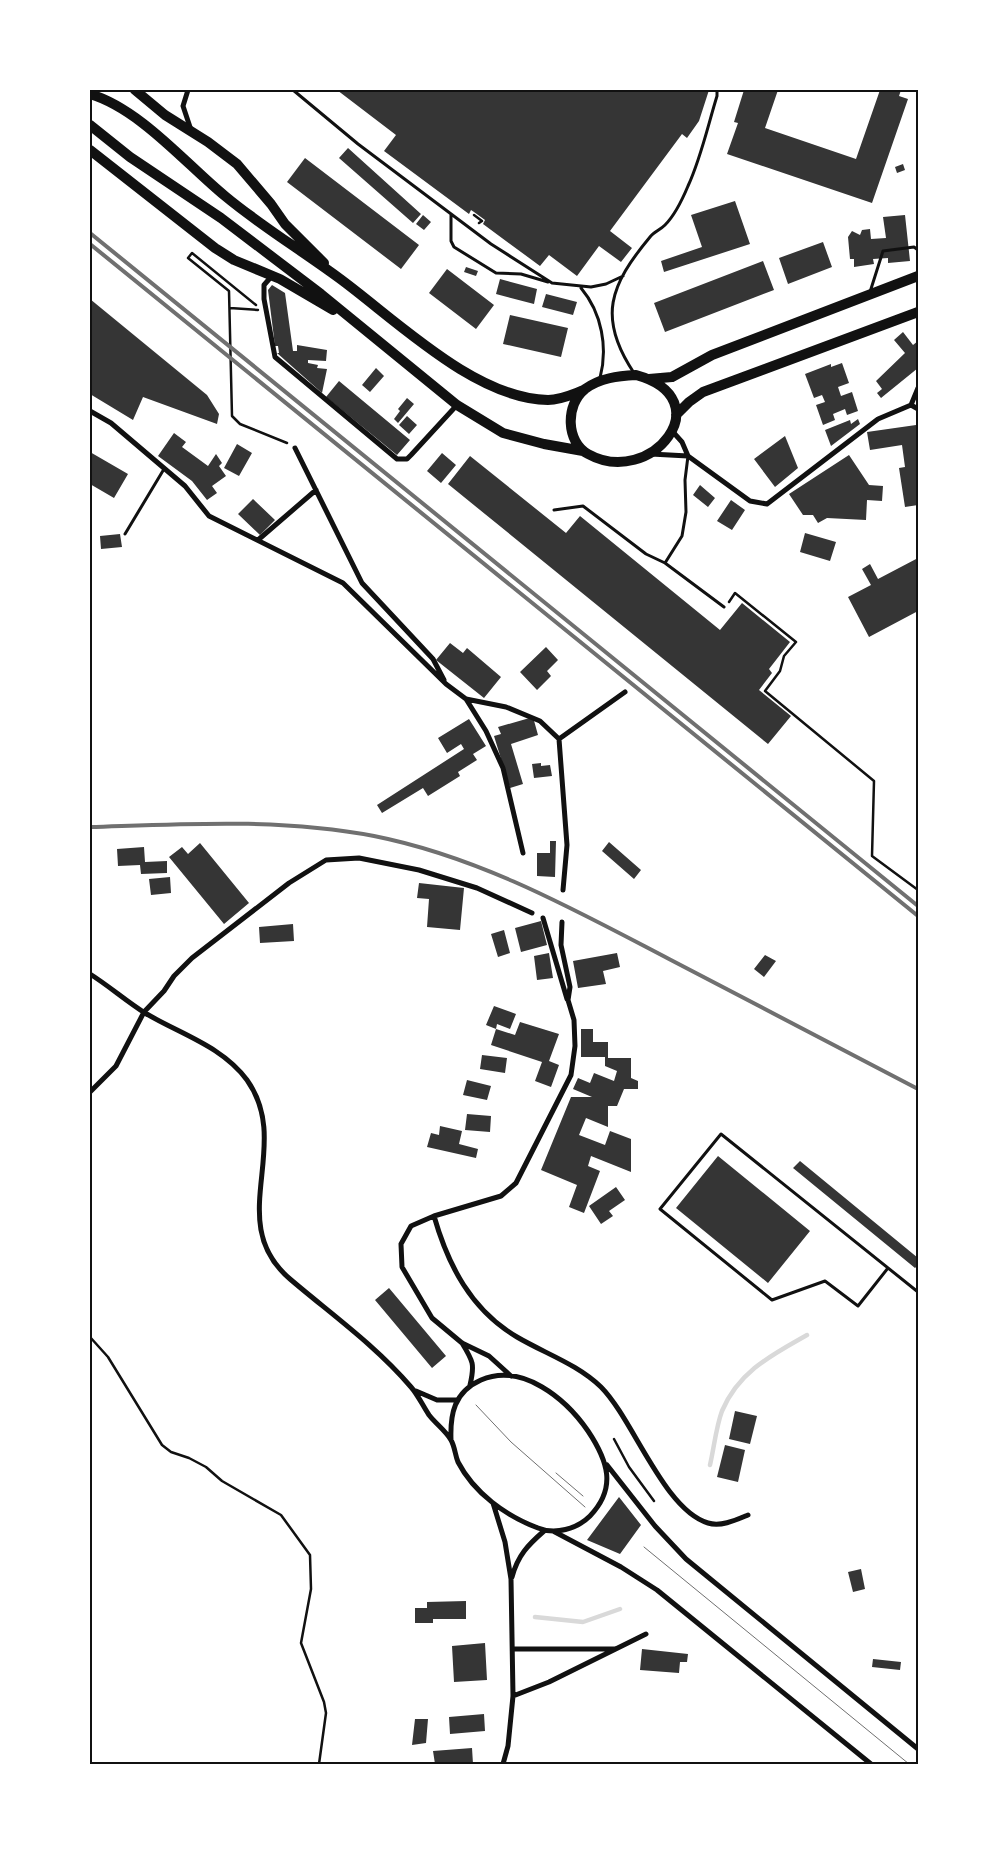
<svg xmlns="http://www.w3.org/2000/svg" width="1008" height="1854" viewBox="0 0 1008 1854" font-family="'Crimson Pro',serif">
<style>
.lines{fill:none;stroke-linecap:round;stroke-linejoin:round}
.stream{stroke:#d9d9d9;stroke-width:4.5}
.building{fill:#353535}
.path{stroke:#111;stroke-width:2.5}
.service{stroke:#111;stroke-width:3}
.minor{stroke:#111;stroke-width:5}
.primary{stroke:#111;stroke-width:10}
.tram{stroke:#707070;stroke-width:1}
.rail{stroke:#707070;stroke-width:4}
.neatline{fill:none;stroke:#111;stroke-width:2}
</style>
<rect width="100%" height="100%" fill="#fff"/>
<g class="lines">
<path class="stream" d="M710,1465C714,1448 716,1427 722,1411C739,1371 772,1355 807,1335
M535,1617L583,1622L620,1609"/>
</g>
<path class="building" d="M337,90H709L699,121L687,138L682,134L610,231L632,248L621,262L599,246L577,276L549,255L540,266L483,224L485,220L474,212L471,210L469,214L384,151L396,135Z
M744,90H778L765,128L856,159L880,90H901L899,96L908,99L872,203L727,154L738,123L734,122Z
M348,148L421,214L413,223L339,158Z
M305,158L419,245L401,269L287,182Z
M903,164L905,170L897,173L895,167Z
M735,201L750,244L664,272L661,261L702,247L691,215Z
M423,215L431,222L424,230L416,224Z
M905,215L910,261L888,263V258L873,259L874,264L854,267V259H850L848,237L852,231L860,235L862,230L870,229L871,239L886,238L883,217Z
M823,242L832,267L788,284L779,258Z
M763,261L774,290L665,332L654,303Z
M466,267L478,271L476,276L464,272Z
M447,269L494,305L476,329L429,293Z
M500,279L537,289L534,304L496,294Z
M272,285L285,293L293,351H297V345L327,350L326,361L308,360V363L318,365L317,368L327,369L322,393L277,353H279L278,346H275L268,290Z
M546,294L577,302L573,315L542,307Z
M90,299L207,395L219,414L217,424L143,397L133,420L90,394Z
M510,315L568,328L561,357L503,344Z
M903,332L913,345L918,341V368L881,398L877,393L882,389L876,381L905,353L894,340Z
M842,363L849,383L838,387L841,396L852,392L858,411L847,415L845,409L833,414L835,420L823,425L816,405L825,402L822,395L814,398L805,374L831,364V367Z
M376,368L384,376L370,392L362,385Z
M339,381L410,440L397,455L326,397Z
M407,398L414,404L398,423L394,419L400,411L398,409Z
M407,416L417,425L409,434L399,425Z
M858,419L860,424L831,446L825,430L850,420L851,424Z
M916,425L918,441V505L905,507L899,468L905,467L902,445L870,450L867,432Z
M174,433L186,442L182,447L208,466L216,454L222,463L219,466L226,476L212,486L217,493L207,500L192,481L158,456Z
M785,436L798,468L775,487L754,459Z
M237,444L252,453L239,476L224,468Z
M90,452L128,474L114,498L90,484Z
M442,453L456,465L441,483L427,471Z
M849,455L869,485L883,486L882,501L867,500L866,520L827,518L818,523L813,515H803L789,494Z
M470,456L566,533L580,516L720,630L742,603L790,642L769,669L772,673L759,690L791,716L768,744L448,484Z
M700,485L715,498L708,507L693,495Z
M253,499L275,520L260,535L238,514Z
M731,500L745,510L732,530L717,521Z
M805,533L836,542L830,561L800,552Z
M120,534L122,547L101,549L100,536Z
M918,558V611L869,637L848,597L871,585L862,569L870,564L878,579Z
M450,643L463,653L467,648L501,677L484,698L436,660Z
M546,647L558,660L547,671L551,676L537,690L520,672Z
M533,717L538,735L511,744L523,784L510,788L494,736L501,734L498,727Z
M469,719L486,746L473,754L477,760L458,772L460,776L428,796L423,788L382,813L377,805L464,749L461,744L447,753L438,738Z
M541,763V766L550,765L552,776L534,778L532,764Z
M550,841H556L555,877L537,876V853H550Z
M609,842L641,870L634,879L602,851Z
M200,843L249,903L224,924L169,857L182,847L188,854Z
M144,847L145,862L167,861V873L141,874L140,865L118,866L117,849Z
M170,877L171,893L151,895L149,879Z
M419,883L464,888L460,930L427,927L429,899L417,898Z
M541,921L547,945L521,952L515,928Z
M293,924L294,941L260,943L259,927Z
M504,930L510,953L498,957L491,934Z
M549,953L553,978L537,980L534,956Z
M617,953L620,967L603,971L606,984L578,988L573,961Z
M765,955L776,961L764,977L754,969Z
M494,1006L516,1014L510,1029L497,1024L496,1029L486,1025Z
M520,1022L559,1034L549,1061L559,1065L551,1087L535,1081L542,1062L491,1045L496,1029L515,1035Z
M581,1029H593V1042H608V1058H631V1078L638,1081V1089H624L617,1106H608V1127L586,1118L579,1135L605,1145L610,1131L631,1139V1172L591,1156L588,1166L600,1171L584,1213L569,1207L577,1185L541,1170L571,1097H592L573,1089L578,1078L590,1083L594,1073L614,1081L617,1071L605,1066V1057H581Z
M482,1055L507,1058L505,1073L480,1069Z
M467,1080L491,1086L487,1100L463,1095Z
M467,1114L491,1116L490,1132L465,1130Z
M440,1126L462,1131L459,1144L478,1149L476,1158L427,1147L431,1133L439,1135Z
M718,1156L810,1231L768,1283L676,1208Z
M800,1161L918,1258V1265L915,1268L793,1168Z
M616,1187L625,1200L609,1211L613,1216L601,1224L589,1206Z
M389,1288L446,1356L432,1368L375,1300Z
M735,1411L757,1416L750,1444L729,1439Z
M725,1445L745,1450L738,1482L717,1477Z
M619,1497L641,1525L620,1554L587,1540Z
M861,1569L865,1589L853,1592L848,1572Z
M466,1601V1619H433V1623H415V1608H427V1602Z
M485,1643L487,1680L454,1682L452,1646Z
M642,1649L688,1654L687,1662H680L679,1673L640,1670Z
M873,1659L901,1662L900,1670L872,1667Z
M484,1714L485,1731L450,1734L449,1717Z
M415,1719H428L426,1743L412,1745Z
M472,1748L473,1764H435L433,1751Z"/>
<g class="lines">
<path class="path" d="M474,215L482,221L479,223
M256,305L192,253L188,258L229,291L232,416L240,424L287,443
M230,308L258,310
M729,602L735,593L796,642L784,656L780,671L765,691L874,781L872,856L918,890
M90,1337L108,1357L162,1445L171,1452L189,1458L206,1467L222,1481L281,1515L310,1555L311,1589L301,1643L324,1702L326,1713L319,1764
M614,1439L629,1467L654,1501"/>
<path class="service" d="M293,90L358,144L491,244L552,283L591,287L606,284L623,276
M451,214V241L454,247L496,273L521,274L548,282
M581,288C602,313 608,348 600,378
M870,292L883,251L914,247L918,250
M634,373C597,318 610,285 650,237C654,232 660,230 665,225C674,216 683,198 688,186C701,158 708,125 717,96V90
M554,510L583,506L646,554L665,563L724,607
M125,534L164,469
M665,563L682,536L686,512L685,480L688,456
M888,1268L858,1306L825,1281L772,1300L660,1209L721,1134L918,1292"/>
<path class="minor" d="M188,90L183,106L191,130
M271,277L264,285V299L275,357L397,459H407L411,455L457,405
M911,405L918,409
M90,411L111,423L185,486L209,516L343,583L446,684L466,699L506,707L540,721L559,739
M673,432L682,442L688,456L750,501L767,504L878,419L911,405L918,388
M295,448L362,583L433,659L444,680
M651,454L688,456
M258,540L316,490
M466,699L486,731L503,768L523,853
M559,739L567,845L563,890
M559,739L625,692
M543,918L567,999
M90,974C109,986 126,1001 145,1013C180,1034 222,1046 247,1080C294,1146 223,1222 290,1279C331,1314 375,1345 411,1387C418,1395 423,1406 429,1415C436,1424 446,1431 451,1440C455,1447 455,1455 458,1462C474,1493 506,1516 538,1528C555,1535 577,1529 590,1516C617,1488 608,1461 588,1431C566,1399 522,1362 481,1380C454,1392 450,1414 451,1440
M90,1092L116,1066L144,1012L164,991L174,976L192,958L289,883L326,860L359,858L419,870L477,888L532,913
M434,1216C448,1265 471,1310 517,1337C546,1354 577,1364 601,1387C633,1419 664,1510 708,1523C721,1527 736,1520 748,1515
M462,1343C473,1361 475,1364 470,1385
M511,1376L489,1356L462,1343L432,1318L402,1267L401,1244L411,1226L434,1216L501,1196L516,1183L571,1075L575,1046L574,1020L568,1000L570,987L561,945L562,922
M416,1391L437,1400H456
M607,1465L655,1526L686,1559L918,1749
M493,1503L505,1542L511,1579L513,1696L508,1746L503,1764
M553,1531L621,1567L657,1590L871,1764
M512,1577C518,1555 528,1545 544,1531
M513,1649H615
M513,1696L549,1682L646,1634"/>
<path class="primary" d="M135,90L165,115L208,142L237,164L271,204L285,224L324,263
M90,94C140,109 186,164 225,196C261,226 301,250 339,278C395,319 475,399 548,400C561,400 573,394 584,390
M90,125L130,157L221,218L321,294L457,405L503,433L544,444L583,451
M90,150L215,248L234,260L280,279L333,310
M636,375C723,399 651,489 588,454C566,442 565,405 585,389C600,378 618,376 636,375Z
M649,379L672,377L712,355L918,276
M676,415L689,402L703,392L918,312"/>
<path class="tram" d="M476,1405L511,1442L585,1507
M556,1473L583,1496
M644,1547L909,1764"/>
<path class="rail" d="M90,233L918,906
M90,244L918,916
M90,827C185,824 280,818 374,836C480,857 575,910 669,959C752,1003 835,1046 918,1089"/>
</g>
<rect width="1008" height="1854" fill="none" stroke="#ffffff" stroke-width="182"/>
<rect x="91" y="91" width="826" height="1672" class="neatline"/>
</svg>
